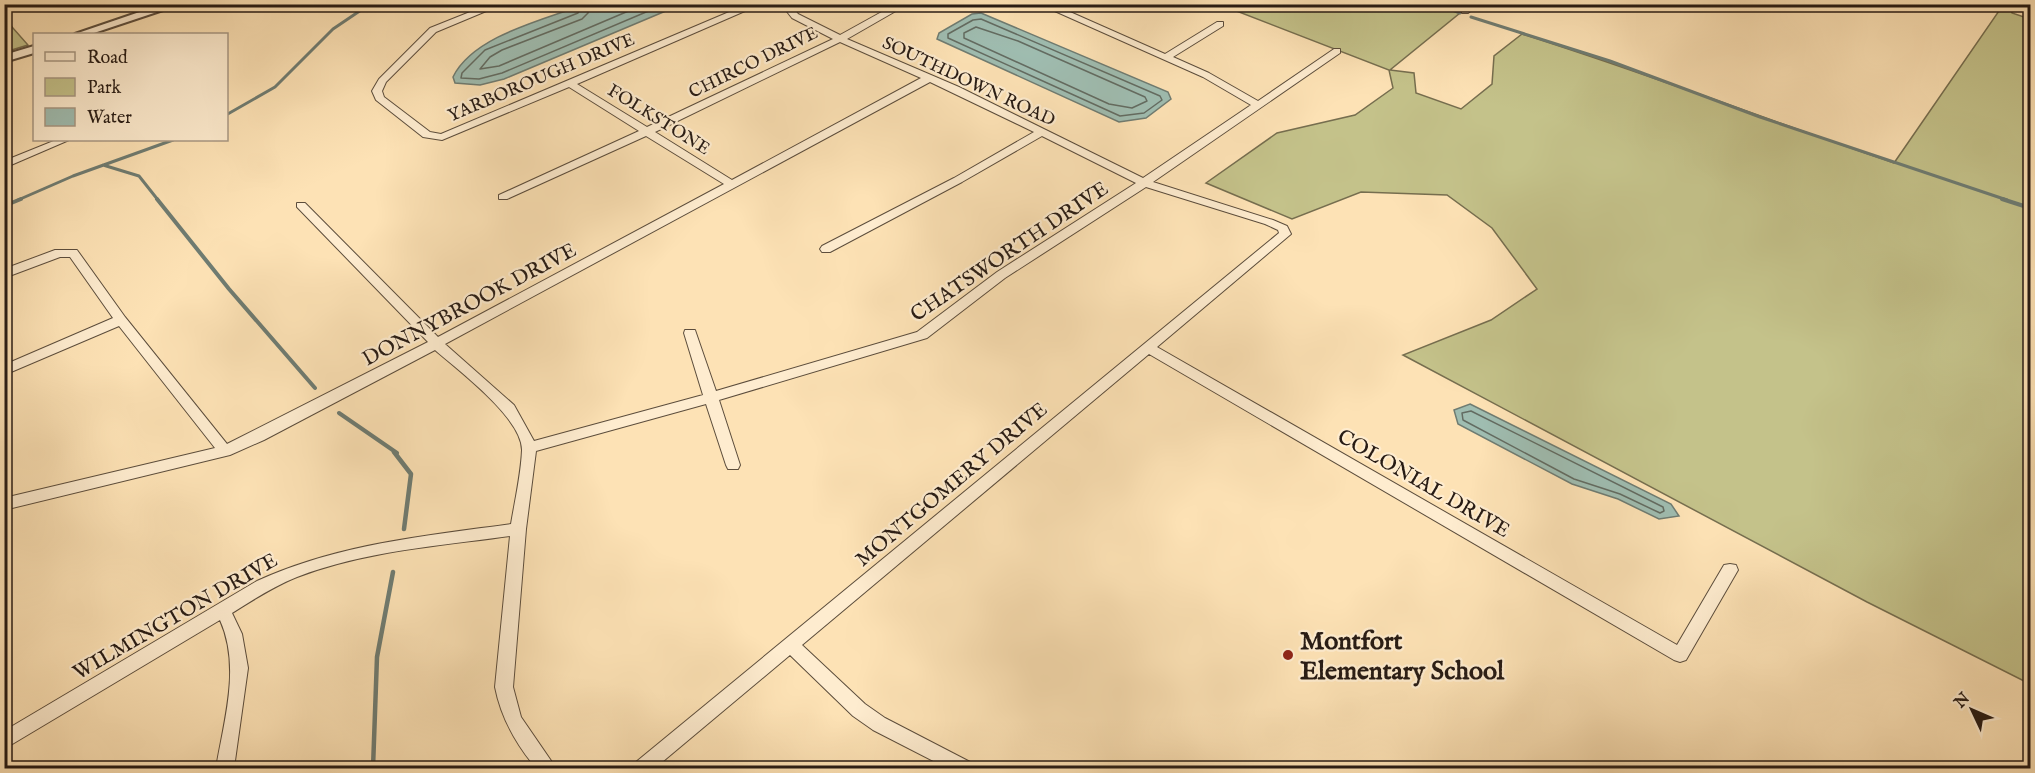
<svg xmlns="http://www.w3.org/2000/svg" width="2035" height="773" viewBox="0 0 2035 773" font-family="'IM FELL English',serif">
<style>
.green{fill:#c4c28a;stroke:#766e4f;stroke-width:1.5}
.water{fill:#9fbdb1;stroke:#6f7c72;stroke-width:1.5}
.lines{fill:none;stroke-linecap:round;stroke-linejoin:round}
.shore{stroke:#636c62;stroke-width:1.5}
.stream-far2{stroke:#6f7c72;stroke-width:3}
.stream-far1{stroke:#6f7c72;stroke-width:4}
.stream{stroke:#6f7c72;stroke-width:4.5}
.minor-casing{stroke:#5c4d3c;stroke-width:2}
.tertiary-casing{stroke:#5c4d3c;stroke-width:4}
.minor{fill:#feeccf;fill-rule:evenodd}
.tertiary{fill:#feeccf;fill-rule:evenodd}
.poi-dot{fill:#8f2418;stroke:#feeccf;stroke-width:2}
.labels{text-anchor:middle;stroke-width:4.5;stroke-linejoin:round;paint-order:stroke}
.far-street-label{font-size:18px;fill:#271b14;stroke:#feeccf}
.street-label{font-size:21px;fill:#271b14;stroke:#feeccf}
.near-poi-label{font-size:26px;font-weight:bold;fill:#271b14;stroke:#feeccf;text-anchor:start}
</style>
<rect width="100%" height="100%" fill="#fde2b5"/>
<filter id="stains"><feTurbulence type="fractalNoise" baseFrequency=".00333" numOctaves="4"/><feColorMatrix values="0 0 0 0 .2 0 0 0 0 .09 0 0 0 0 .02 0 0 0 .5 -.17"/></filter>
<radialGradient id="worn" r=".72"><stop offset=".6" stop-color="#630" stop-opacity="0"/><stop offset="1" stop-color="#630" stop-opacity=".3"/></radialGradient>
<path class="green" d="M1221,5H1437L1460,13L1390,70L1414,73L1416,93L1461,109L1492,84L1494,56L1522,34C1647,73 1770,121 1894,163L2003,5L2011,7L2012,13L2030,19V684L1867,602L1403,355L1491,320L1537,289L1492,228L1447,195L1361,192L1292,219L1206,183L1277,133L1355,115L1393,88L1389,70Z
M5,19L28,45L5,52Z"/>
<path class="water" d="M583,5H680L504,79L480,85L455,83L453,77C473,36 543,20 583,5Z
M981,13L1168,92L1171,99L1146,118L1119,122L937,39L939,33L972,14Z
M1470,404L1671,504L1679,516L1659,519L1618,499L1572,484L1458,424L1454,410Z"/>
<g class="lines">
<path class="shore" d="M582,4L578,13L485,50L462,73L461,78L479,79L502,73L665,4
M590,4L588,13L582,19L502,50L490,57L480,69L499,66L645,4
M981,19L1160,96L1162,100L1144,113L1120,116L948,38V34L973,20Z
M976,27L1018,41L1145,97L1147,101L1132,108L1109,104L964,38V33Z
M1471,411L1663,507L1664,511L1660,513L1620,494L1574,479L1463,420L1462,413Z"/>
<path class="stream-far2" d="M1437,4L1460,13
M1471,17L1610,61L1760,117L2007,200
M226,115L275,87L333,29L370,4
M103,165L139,176L158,200
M18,200L73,176L173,140"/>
<path class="stream-far1" d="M157,199L229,289L315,388
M2002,199L2030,208
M4,206L21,199
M339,413L397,453"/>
<path class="stream" d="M394,452L411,474L404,529
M373,768L377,657L393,572"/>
<defs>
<path id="minor" d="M490,4H503L436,32L386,82L382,91L384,97L430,132L441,134L748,4H761L577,84L647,127L833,39L792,18L781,4H790L798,14L840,35L896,4H908L847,39L959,87L1143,178L1251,105L1203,77L1039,4H1052L1165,54L1217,22H1223V26L1173,57L1209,73L1258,101L1334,49H1340V53L1153,182L1273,220L1287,226L1291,234L1157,347L1677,645L1724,565L1730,564L1736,565L1738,570L1686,660L1680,662L1674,660L1149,354L802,645L865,704L885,718L970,762L973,768H947L873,730L853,716L790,655L655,768H633L636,762L1279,233L1278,230L1265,224L1146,187L1005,278L927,338L719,400L740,465L738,469H728L726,465L706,404L536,451L526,529L513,687L521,717L556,768H536C516,744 501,718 495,687L510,536C439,546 364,551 297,577C274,586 253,600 232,613L242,634L248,668L234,768H216C224,720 241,667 220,620L4,749V731L257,581C338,544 424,536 511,524C515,500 521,474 522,450C522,418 458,370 435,350L264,440L230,455L4,510V498L215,448L119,326L4,375V365L113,318L70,257H60L4,278V269L55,250H77L125,317L227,444L428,342L297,207V203H305L438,337L724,184L646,136L507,199H499V195L639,131L569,87L442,140L423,137L376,100L372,91L379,79L430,28ZM840,42L921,78L732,180L655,132ZM930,82L1034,132L954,178L822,246L820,249L822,252H830L962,182L1042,136L1136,183L997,272L917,332L716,391L696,333L695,330H685L684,333L703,395L534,441L514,405L445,344Z
M1468,4H1479L1468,13H1462V9Z
M56,140H69L4,168V161Z"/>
<path id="tertiary" d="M163,4H181L91,34H75Z
M34,46V53L4,62V55Z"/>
</defs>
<use href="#minor" class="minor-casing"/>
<use href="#tertiary" class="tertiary-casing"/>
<use href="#minor" class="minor"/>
<use href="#tertiary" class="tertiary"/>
</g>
<circle class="poi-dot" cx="1288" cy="655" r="6"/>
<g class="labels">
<g class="far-street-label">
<text transform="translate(753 62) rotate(-26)" y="6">CHIRCO DRIVE</text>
<text transform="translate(541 77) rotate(-23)" y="6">YARBOROUGH DRIVE</text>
<text transform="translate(969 81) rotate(25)" y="6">SOUTHDOWN ROAD</text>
<text transform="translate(659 119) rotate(32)" y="6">FOLKSTONE</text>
</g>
<g class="street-label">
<text transform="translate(1009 251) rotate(-34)" y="7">CHATSWORTH DRIVE</text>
<text transform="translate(469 304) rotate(-28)" y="7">DONNYBROOK DRIVE</text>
<text transform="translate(1424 483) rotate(30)" y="7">COLONIAL DRIVE</text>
<text transform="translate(951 484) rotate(-40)" y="7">MONTGOMERY DRIVE</text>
<text transform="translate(175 616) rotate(-30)" y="7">WILMINGTON DRIVE</text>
</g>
<g class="near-poi-label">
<text x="1300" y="649">Montfort<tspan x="1300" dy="30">Elementary School</tspan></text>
</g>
</g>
<rect width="2035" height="773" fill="none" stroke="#fde2b5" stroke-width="24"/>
<rect x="6" y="6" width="2023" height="761" fill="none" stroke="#271b14" stroke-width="3"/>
<rect x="12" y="12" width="2011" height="749" fill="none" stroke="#271b14" stroke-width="1.5"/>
<rect x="33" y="33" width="195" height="108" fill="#feeccf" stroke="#a89884" stroke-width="1.5"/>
<rect x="45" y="52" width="30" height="9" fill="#feeccf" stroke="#a89884" stroke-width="1.5"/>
<text x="87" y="63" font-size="18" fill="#271b14">Road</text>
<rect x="45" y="78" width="30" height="18" fill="#c4c28a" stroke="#a89884" stroke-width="1.5"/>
<text x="87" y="93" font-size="18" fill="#271b14">Park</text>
<rect x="45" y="108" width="30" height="18" fill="#9fbdb1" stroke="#a89884" stroke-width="1.5"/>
<text x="87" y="123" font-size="18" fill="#271b14">Water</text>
<g transform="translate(1972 710) rotate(314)" stroke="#feeccf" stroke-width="4.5" paint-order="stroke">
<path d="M0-4.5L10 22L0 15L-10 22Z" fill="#271b14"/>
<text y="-9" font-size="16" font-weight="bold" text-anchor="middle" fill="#271b14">N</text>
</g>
<rect width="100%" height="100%" filter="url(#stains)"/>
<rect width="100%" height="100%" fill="url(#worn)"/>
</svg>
